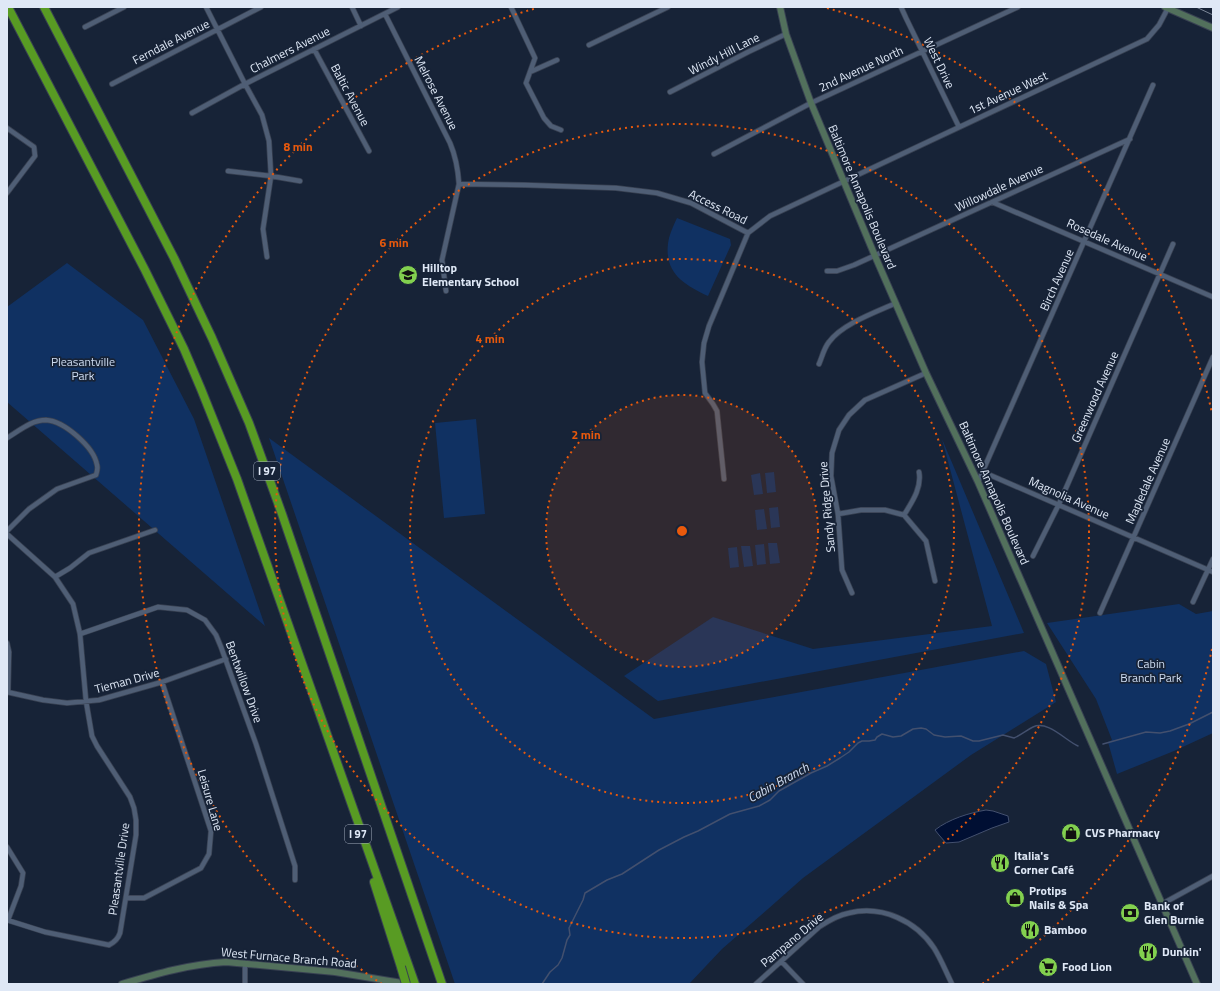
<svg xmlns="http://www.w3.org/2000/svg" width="1220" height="991" viewBox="0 0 1220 991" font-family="'Titillium Web',sans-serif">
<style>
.green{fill:#103162}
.water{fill:#000f33;stroke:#43506e}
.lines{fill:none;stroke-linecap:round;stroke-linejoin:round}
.stream{stroke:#43506e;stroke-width:1.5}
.street-casing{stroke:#384152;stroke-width:6}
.secondary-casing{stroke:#384152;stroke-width:8}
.highway-casing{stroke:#384152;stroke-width:10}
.street{stroke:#4f5e75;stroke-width:4.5}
.secondary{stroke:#52705c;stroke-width:6}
.highway{stroke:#589b23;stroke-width:8}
.tram{stroke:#7a8596;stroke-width:1}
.highway-bridge-casing{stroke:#384152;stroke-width:10;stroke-linecap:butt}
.highway-bridge{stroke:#589b23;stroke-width:8}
.ring{fill:none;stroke:#e8590c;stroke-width:2;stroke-dasharray:2 4}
.labels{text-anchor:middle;stroke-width:3.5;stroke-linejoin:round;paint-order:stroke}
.shield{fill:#172337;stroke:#a3adbd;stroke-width:1}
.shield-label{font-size:11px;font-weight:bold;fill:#dfe8f6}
.street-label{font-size:12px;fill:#dfe8f6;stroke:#172337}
.poi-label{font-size:12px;font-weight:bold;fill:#dfe8f6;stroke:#172337;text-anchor:start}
.park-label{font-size:12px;fill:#cfddf2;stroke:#172337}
.water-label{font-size:13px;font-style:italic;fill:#cfdcf1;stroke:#172337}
.centre{fill:#e8590c;stroke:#172337;stroke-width:2}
.ring-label{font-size:12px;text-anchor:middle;font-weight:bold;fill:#e8590c;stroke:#172337;stroke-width:3.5;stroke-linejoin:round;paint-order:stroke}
</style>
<rect width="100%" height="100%" fill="#172337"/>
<path class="green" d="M677,218L730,239L731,245L708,296C682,284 662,271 669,238C671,231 674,224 677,218Z
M67,263L143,320L194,419L265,626L7,402V307Z
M476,419L485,514L444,518L435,423Z
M269,438L654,719L1024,651L1046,664L1056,702L971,755L803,878L768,909L722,949L689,984H455Z
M942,439L1024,633L658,701L624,676L713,617L813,649L992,626Z
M774,472L776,492L767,493L765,473Z
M760,473L763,494L754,495L751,475Z
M778,507L780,527L771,528L769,508Z
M764,509L767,529L757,530L755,510Z
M768,543H777L780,563L770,564Z
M764,544L766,564L757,565L755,545Z
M741,546H750L753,566L744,567Z
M737,547L739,567L730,568L728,548Z
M1179,604L1196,614L1213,611V733L1174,751L1117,774L1108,742L1112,740L1096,699L1047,623Z"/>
<path class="water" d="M986,810L993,811L1008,816L1009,822L992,828L959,842L946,843L939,835L935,830C949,819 969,813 986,810Z"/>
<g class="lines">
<path class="stream" d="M1103,744L1146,732L1160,733L1170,731L1189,724L1213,712
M542,984L550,972L558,965L562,958L567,940L570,935L569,928L583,900L585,893L607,880L622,874L659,850L684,837L698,831L730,814L759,806L770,800L779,791L811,773L827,766L840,758L849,752L858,743L862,741H869L875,740L877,737L882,734L893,737L901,736L913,729L921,728L926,729L934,735L945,737L961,736L973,741H979L1003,735L1014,738C1021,735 1027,730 1033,727C1048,720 1066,741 1078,746"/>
<defs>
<path id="street" d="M206,7L245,84L262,115L269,141L271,176L263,229L267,257
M352,7L361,26
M511,7L535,58L526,83L544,118L551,126L561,130
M901,7L906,18L959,127
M385,14L450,143C456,157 458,169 459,184
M85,27L124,7
M589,45L668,7
M314,49L369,151
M530,72L557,60
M112,84L261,7
M670,92L748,52L786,34
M192,113L245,84L398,7
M7,128L34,147L35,156L7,193
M714,154L811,103L1018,7
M228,171L271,176L300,181
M992,202L1213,297
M748,233L770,216L1147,39L1159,25L1168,8
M827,271H837L854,265L1130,139
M446,291L442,260L459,184L525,185L616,188L657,193L691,203L748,233L709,326L704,343L702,362L705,393L713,404L717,411L724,479
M819,364C822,357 824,348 829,342C842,324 876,312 896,303
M7,438C19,431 31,420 46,420C64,421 94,447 97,465C98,468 97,472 96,475L57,489L29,509L7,531
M983,472L1213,572
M978,482L1153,85
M838,514L861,510H885L904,515L926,541L935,581
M904,515C912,502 922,488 919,472
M7,534L55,577L73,604L80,634L86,701L92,736L97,746L130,797L134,808L136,820V835L120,933C118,939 115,942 109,945L45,932L7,920
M1033,556L1059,504L1173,244
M55,577L70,568L89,553L155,530
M852,593L842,570L838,514L831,476L832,453L839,430L849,415L865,400L926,373
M1193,602L1213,559
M1100,613L1213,357
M80,634L158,607L187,610L205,620L216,635L221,647L256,744L295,866V880
M7,643L9,652L8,692
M7,692L43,700L67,703L99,700L162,682L226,659
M7,847L23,873L21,886L8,920
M126,898H144L201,868L209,854L211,831L162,682
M1162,904L1213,876
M782,962L803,984
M245,963V984
M756,984L819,927C828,921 838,915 849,913C882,905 916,921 934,948C941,959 946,972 952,984"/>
<path id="secondary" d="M780,7L786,34L811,103L875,256L926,373L978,482L1197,984
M1165,7L1213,28
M122,984C156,974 190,964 226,962L335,972L408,984"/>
<path id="highway" d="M8,7L145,270L184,349L201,389L237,479L415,984
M44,7L174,258L212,338L249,423L282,514L442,984
M374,882L401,967"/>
</defs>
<use href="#street" class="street-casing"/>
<use href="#secondary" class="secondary-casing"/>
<use href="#highway" class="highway-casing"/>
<use href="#street" class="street"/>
<use href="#secondary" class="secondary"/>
<use href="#highway" class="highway"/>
<path class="tram" d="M1196,7L1213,15"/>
<defs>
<path id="highway-bridge" d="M401,967L406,984"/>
</defs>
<use href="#highway-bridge" class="highway-bridge-casing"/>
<use href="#highway-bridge" class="highway-bridge"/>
</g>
<circle cx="682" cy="531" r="136" fill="#e8590c" fill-opacity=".12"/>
<g class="ring">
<circle cx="682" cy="531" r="136"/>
<circle cx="682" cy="531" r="272"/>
<circle cx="682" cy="531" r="407"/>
<path d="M1212 649A543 543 0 0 1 982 984M382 984A543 543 0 0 1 537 8M827 8A543 543 0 0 1 1212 413"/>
</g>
<defs>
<symbol id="school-disc" viewBox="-11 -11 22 22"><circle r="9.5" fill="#82d04f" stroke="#172337"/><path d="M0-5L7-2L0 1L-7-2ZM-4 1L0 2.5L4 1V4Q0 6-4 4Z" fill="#111"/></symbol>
<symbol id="shop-disc" viewBox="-11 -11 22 22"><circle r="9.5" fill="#82d04f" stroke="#172337"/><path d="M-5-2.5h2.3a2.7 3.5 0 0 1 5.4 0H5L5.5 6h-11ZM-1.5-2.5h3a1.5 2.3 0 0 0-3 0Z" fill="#111"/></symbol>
<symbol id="restaurant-disc" viewBox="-11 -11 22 22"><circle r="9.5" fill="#82d04f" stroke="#172337"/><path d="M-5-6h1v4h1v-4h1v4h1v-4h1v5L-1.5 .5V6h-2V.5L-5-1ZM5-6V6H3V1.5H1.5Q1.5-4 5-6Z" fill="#111"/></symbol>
<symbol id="bank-disc" viewBox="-11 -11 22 22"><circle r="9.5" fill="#82d04f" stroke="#172337"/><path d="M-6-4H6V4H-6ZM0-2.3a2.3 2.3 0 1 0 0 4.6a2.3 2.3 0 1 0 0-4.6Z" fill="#111"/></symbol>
<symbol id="supermarket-disc" viewBox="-11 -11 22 22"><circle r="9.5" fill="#82d04f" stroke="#172337"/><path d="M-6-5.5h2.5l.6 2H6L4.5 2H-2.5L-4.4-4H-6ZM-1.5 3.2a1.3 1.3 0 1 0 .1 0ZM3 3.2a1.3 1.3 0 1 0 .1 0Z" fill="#111"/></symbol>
</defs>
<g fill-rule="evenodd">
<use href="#school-disc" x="397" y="264" width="22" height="22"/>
<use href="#shop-disc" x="1060" y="822" width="22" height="22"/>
<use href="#restaurant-disc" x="989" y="852" width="22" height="22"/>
<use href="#shop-disc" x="1004" y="887" width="22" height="22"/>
<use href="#bank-disc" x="1119" y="902" width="22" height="22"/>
<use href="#restaurant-disc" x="1019" y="919" width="22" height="22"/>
<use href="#restaurant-disc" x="1137" y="941" width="22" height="22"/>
<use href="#supermarket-disc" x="1037" y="956" width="22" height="22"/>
</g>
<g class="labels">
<g class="shield">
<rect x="254" y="462" width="26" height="18" rx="3"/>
<rect x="345" y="825" width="26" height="18" rx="3"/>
</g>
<g class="shield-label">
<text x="267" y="475">I 97</text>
<text x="358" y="838">I 97</text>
</g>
<g class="street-label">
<text transform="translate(171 42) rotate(-27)" y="4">Ferndale Avenue</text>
<text transform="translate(290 50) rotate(-27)" y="4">Chalmers Avenue</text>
<text transform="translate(724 54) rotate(-27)" y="4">Windy Hill Lane</text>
<text transform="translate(939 63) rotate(64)" y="4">West Drive</text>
<text transform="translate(861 69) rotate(-25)" y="4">2nd Avenue North</text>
<text transform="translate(436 93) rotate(63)" y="4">Melrose Avenue</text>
<text transform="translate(1008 93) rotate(-25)" y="4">1st Avenue West</text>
<text transform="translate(350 95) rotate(62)" y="4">Baltic Avenue</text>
<text transform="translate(999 188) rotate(-25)" y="4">Willowdale Avenue</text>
<text transform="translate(862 197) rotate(67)" y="4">Baltimore Annapolis Boulevard</text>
<text transform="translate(718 207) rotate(26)" y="4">Access Road</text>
<text transform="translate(1107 240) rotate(24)" y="4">Rosedale Avenue</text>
<text transform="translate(1057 280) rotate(-66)" y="4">Birch Avenue</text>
<text transform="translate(1095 397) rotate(-66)" y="4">Greenwood Avenue</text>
<text transform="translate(1148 481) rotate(-66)" y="4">Mapledale Avenue</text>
<text transform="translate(994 493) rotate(66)" y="4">Baltimore Annapolis Boulevard</text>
<text transform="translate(1069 498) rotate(24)" y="4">Magnolia Avenue</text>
<text transform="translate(827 507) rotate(-95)" y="4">Sandy Ridge Drive</text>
<text transform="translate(127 681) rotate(-15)" y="4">Tieman Drive</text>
<text transform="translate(244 682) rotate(70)" y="4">Bentwillow Drive</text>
<text transform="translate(210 800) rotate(74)" y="4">Leisure Lane</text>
<text transform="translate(119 869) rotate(-82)" y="4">Pleasantville Drive</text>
<text transform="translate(792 940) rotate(-40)" y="4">Pampano Drive</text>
<text transform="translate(289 958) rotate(5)" y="4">West Furnace Branch Road</text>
</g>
<g class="poi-label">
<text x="422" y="272">Hilltop<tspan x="422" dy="14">Elementary School</tspan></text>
<text x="1085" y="837">CVS Pharmacy</text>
<text x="1014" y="860">Italia's<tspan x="1014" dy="14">Corner Café</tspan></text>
<text x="1029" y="895">Protips<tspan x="1029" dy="14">Nails &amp; Spa</tspan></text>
<text x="1144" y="910">Bank of<tspan x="1144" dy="14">Glen Burnie</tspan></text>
<text x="1044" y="934">Bamboo</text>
<text x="1162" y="956">Dunkin'</text>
<text x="1062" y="971">Food Lion</text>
</g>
<g class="park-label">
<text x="83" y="366">Pleasantville<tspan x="83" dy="14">Park</tspan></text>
<text x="1151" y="668">Cabin<tspan x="1151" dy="14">Branch Park</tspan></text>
</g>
<g class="water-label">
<text transform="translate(778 782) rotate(-29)" y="5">Cabin Branch</text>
</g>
</g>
<circle cx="682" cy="531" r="6" class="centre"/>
<g class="ring-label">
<text x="298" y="151">8 min</text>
<text x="394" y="247">6 min</text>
<text x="490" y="343">4 min</text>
<text x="586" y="439">2 min</text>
</g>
<rect width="1220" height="991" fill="none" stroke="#dfe8f6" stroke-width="16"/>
</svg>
